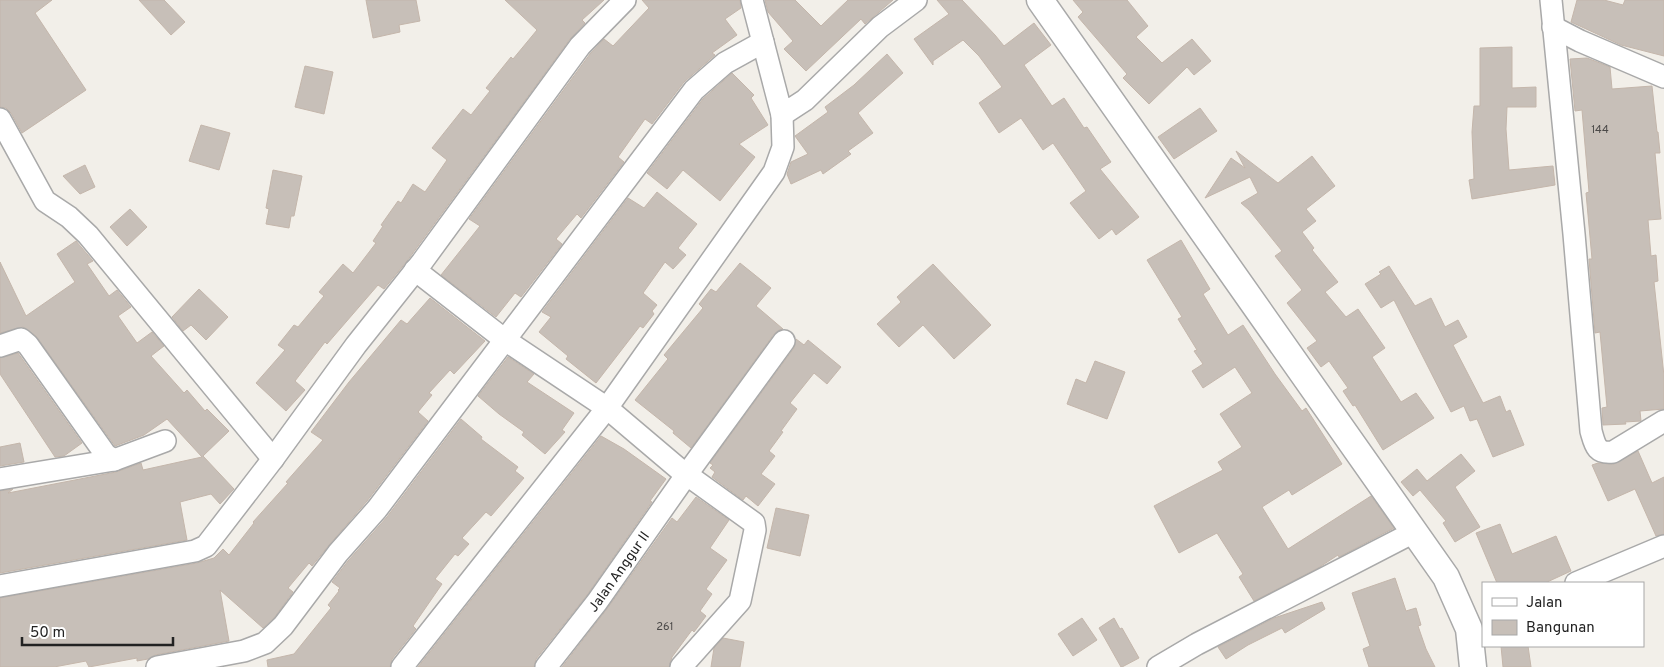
<svg xmlns="http://www.w3.org/2000/svg" width="1664" height="667" viewBox="0 0 1664 667" font-family="Overpass,sans-serif">
<style>
.building{fill:#c7bfb8;stroke:#c4b6ab}
.lines{fill:none;stroke-linecap:round;stroke-linejoin:round}
.minor-casing{stroke:#a9a9a9;stroke-width:24}
.tertiary-casing{stroke:#a9a9a9;stroke-width:29}
.minor{stroke:#fff;stroke-width:21}
.tertiary{stroke:#fff;stroke-width:26}
.labels{text-anchor:middle;stroke-width:4.5;stroke-linejoin:round;paint-order:stroke}
.number-label{font-size:11px;fill:#4b4948}
.street-label{font-size:14px;fill:#222;stroke:#fff}
</style>
<rect width="100%" height="100%" fill="#f2efe9"/>
<path class="building" d="M0,0H52L35,13L86,90L22,133L11,113L6,108L0,107Z
M139,0H164L185,22L171,35Z
M366,0H416L420,21L399,25L400,32L373,38Z
M505,0H604L582,20L585,23L570,39L407,261L384,289L378,285L327,344L325,342L295,381L305,390L286,411L256,383L285,350L278,345L294,325L298,327L324,296L319,292L343,264L353,273L376,243L373,241L383,226L381,225L398,201L401,203L413,184L425,192L447,160L432,148L463,109L471,115L490,91L486,88L511,57L513,59L537,30Z
M642,0H740L741,8L725,19L737,35L712,53L715,55L684,82L652,124L645,119L618,157L624,162L581,218L577,214L556,239L562,244L521,297L515,293L496,317L441,275L480,226L469,219L590,54L604,39L613,46L649,8Z
M765,0H795L821,26L848,0H893L865,24L861,19L806,71L784,49L793,41L768,12Z
M937,0H962L995,35L1004,46L1034,23L1051,45L1024,65L1052,106L1064,98L1084,128L1087,127L1111,162L1100,169L1139,217L1116,235L1112,229L1099,239L1070,203L1086,191L1053,143L1043,150L1021,118L999,133L979,103L1002,87L979,56L963,40L933,61V65L914,39L949,14Z
M1073,0H1127L1148,26L1136,37L1162,63L1192,39L1211,61L1194,75L1187,67L1149,104L1123,78L1127,74L1078,17L1083,12Z
M1577,0H1604L1623,5L1625,0H1664V56L1621,45L1571,22Z
M1512,47V88L1536,87V107H1507L1506,129L1509,170L1553,166L1555,185L1472,199L1469,180L1474,179L1472,132L1474,106H1480V48Z
M887,54L903,73L858,113L873,133L848,151L851,154L823,174L821,170L791,184L787,174L791,162L808,154L795,136L828,112L825,107L854,85Z
M1587,58L1610,67L1612,89L1652,86L1657,132H1658L1660,153H1655L1661,219L1648,220L1651,256L1656,255L1658,281L1654,282L1664,376V409L1640,411L1641,421L1625,422L1626,424L1603,425L1602,408L1607,407L1600,332L1595,333L1589,259H1592L1586,193L1589,192L1582,110L1575,111L1570,59Z
M305,66L333,72L324,114L295,107Z
M732,73L754,95L751,98L768,125L739,144L755,157L720,201L683,170L667,189L647,173L703,99Z
M1200,108L1217,131L1174,159L1158,137Z
M201,125L230,133L219,170L189,161Z
M1236,151L1278,183L1312,156L1335,186L1306,209L1316,221L1302,232L1314,248L1312,250L1338,282L1325,292L1346,317L1358,309L1385,348L1372,357L1401,402L1416,393L1434,418L1383,450L1355,405L1353,406L1343,391L1348,388L1329,361L1321,367L1307,348L1317,341L1287,303L1302,290L1275,256L1282,251L1249,210L1241,203L1258,193L1250,177L1205,198L1231,158L1245,168Z
M85,165L95,187L80,194L63,176Z
M273,170L302,176L294,216H291L289,228L266,224L269,209L266,208Z
M657,192L697,224L678,248L686,255L673,269L665,262L643,293L657,305L652,311L654,314L643,328L640,326L596,383L566,359L568,356L539,332L551,317L542,312L628,198L644,208Z
M130,209L147,227L127,246L110,227Z
M1181,240L1210,289L1203,294L1228,335L1243,325L1275,374L1302,411L1306,408L1342,464L1292,495L1289,490L1262,507L1288,549L1371,496L1394,528L1339,557L1338,555L1318,568L1254,601L1239,577L1243,574L1217,533L1179,553L1154,506L1223,470L1218,462L1242,447L1220,414L1252,393L1235,367L1203,388L1192,371L1203,364L1194,351L1197,350L1178,319L1182,317L1147,260Z
M76,241L93,261L87,264L109,296L117,290L131,307L118,316L137,343L152,332L164,346L151,356L184,393L187,390L205,411L207,409L229,431L203,456L234,489L220,504L211,494L180,502L187,540L0,573V491L13,489L8,493L116,472L141,463L143,470L202,457L167,419L144,435L115,446L36,336L23,327L0,333V262L26,316L75,282L57,254Z
M740,263L771,288L756,306L783,329L779,330L774,334L691,448L673,433L674,431L635,400L668,359L664,355L703,308L699,304L711,289L716,292Z
M933,264L991,325L954,359L923,325L899,347L877,324L901,302L897,297Z
M1389,266L1415,306L1431,298L1445,327L1458,320L1467,337L1453,345L1483,403L1500,396L1506,412L1510,410L1524,445L1493,457L1477,419L1470,421L1464,406L1451,412L1394,300L1381,308L1365,284L1381,274L1379,272Z
M199,289L228,317L206,340L191,325L183,331L172,317Z
M430,298L485,341L454,374L450,370L429,393L432,395L418,412L428,421L367,501L329,545L312,566L309,563L288,588L293,592L274,618L263,628L220,590L229,641L155,655L148,659L137,661V658L89,667L86,661L54,667H0V598L197,563L214,558L223,549L229,555L254,523L253,522L288,483L286,482L323,440L311,432L349,382L401,320L407,324Z
M796,339L804,345L808,340L841,367L827,384L814,373L790,403L797,409L781,431L783,432L769,451L775,456L761,474L775,484L758,506L746,496L743,500L712,477L715,472L710,468L713,465L710,463L794,348Z
M18,353L82,443L64,456L55,457L0,374V358Z
M508,357L534,374L527,382L574,413L562,430L565,432L545,454L522,435L524,432L499,414L478,396Z
M1095,361L1125,372L1107,419L1067,404L1076,379L1086,383Z
M461,419L482,437L481,439L518,467L515,471L524,478L491,516L486,512L462,538L469,544L458,556L455,554L435,579L442,584L413,626L416,629L392,659L390,667H268L267,660L294,654L331,608L328,605L339,591L338,590L340,588L332,582L348,561L387,517Z
M601,436L624,449L666,479L650,501L652,502L587,595L536,659L534,667H418Z
M20,443L24,462L0,466V447Z
M1638,451L1652,483L1664,477V534L1656,536L1635,489L1608,501L1592,465L1598,463L1614,464Z
M1461,454L1475,471L1455,487L1480,527L1455,542L1443,523L1446,521L1420,490L1413,496L1401,482L1417,469L1427,481Z
M696,497L729,520L710,548L727,560L706,589L712,594L700,611L706,616L694,632L692,630L672,657L669,667H562L607,609L672,518L677,522Z
M776,508L809,515L800,556L767,548Z
M1500,524L1512,554L1556,536L1571,571L1545,583H1497L1476,533Z
M1395,578L1406,611L1416,608L1421,625L1418,626L1426,649L1435,667H1369L1363,649L1370,646L1352,593Z
M1322,602L1325,609L1285,633L1282,628L1248,645L1226,659L1218,647L1274,618Z
M1082,618L1097,640L1073,656L1058,634Z
M1114,618L1120,629L1122,628L1139,658L1122,667H1121L1099,628Z
M723,638L744,642L740,667H711L714,648Z
M1501,646H1528L1531,667H1503Z"/>
<g class="lines">
<defs>
<g id="minor">
<path d="M752,0L782,115L805,100L880,27L916,0"/>
<path d="M1551,0L1574,234L1591,431C1595,445 1596,454 1613,452L1664,421"/>
<path d="M1553,27L1580,41L1664,77"/>
<path d="M0,119L45,201L69,217L88,235L273,459"/>
<path d="M415,270L505,340L607,408L679,469L754,523L755,530L740,601L681,667"/>
<path d="M0,346L21,339L28,345L106,455L114,460"/>
<path d="M0,479L114,460L165,441"/>
<path d="M1576,583L1664,546"/>
<path d="M0,586L195,551L206,546L273,459L356,345L422,262L580,46L625,0"/>
<path d="M157,667L244,651L265,643L283,626L338,553L377,509L694,90L725,63L763,42"/>
<path d="M402,667L607,408L774,172L783,147L782,115"/>
<path id="s1" d="M546,667L597,602L687,474L784,341"/>
<path d="M1158,667L1197,644L1414,532"/>
</g>
<path id="tertiary" d="M1040,0L1446,577L1469,629L1473,667"/>
</defs>
<use href="#minor" class="minor-casing"/>
<use href="#tertiary" class="tertiary-casing"/>
<use href="#minor" class="minor"/>
<use href="#tertiary" class="tertiary"/>
</g>
<g class="labels">
<g class="number-label">
<text x="1600" y="133">144</text>
<text x="665" y="630">261</text>
</g>
<g class="street-label">
<text dy="5" stroke="none"><textPath href="#s1" startOffset="120">Jalan Anggur II</textPath></text>
</g>
</g>
<rect x="1482" y="582" width="162" height="65" fill="#ffffff" stroke="#a7a7a7"/>
<rect x="1492" y="598" width="25" height="8" fill="#ffffff" stroke="#a7a7a7"/>
<text x="1526" y="607" font-size="15" fill="#222222">Jalan</text>
<rect x="1492" y="620" width="25" height="15" fill="#c7bfb8" stroke="#a7a7a7"/>
<text x="1526" y="632" font-size="15" fill="#222222">Bangunan</text>
<path d="M22 637v8h151v-8" fill="none" stroke="#222222" stroke-width="2.5"/>
<text x="30" y="637" font-size="15" fill="#222222" stroke="#ffffff" stroke-width="4" paint-order="stroke">50 m</text>
</svg>
